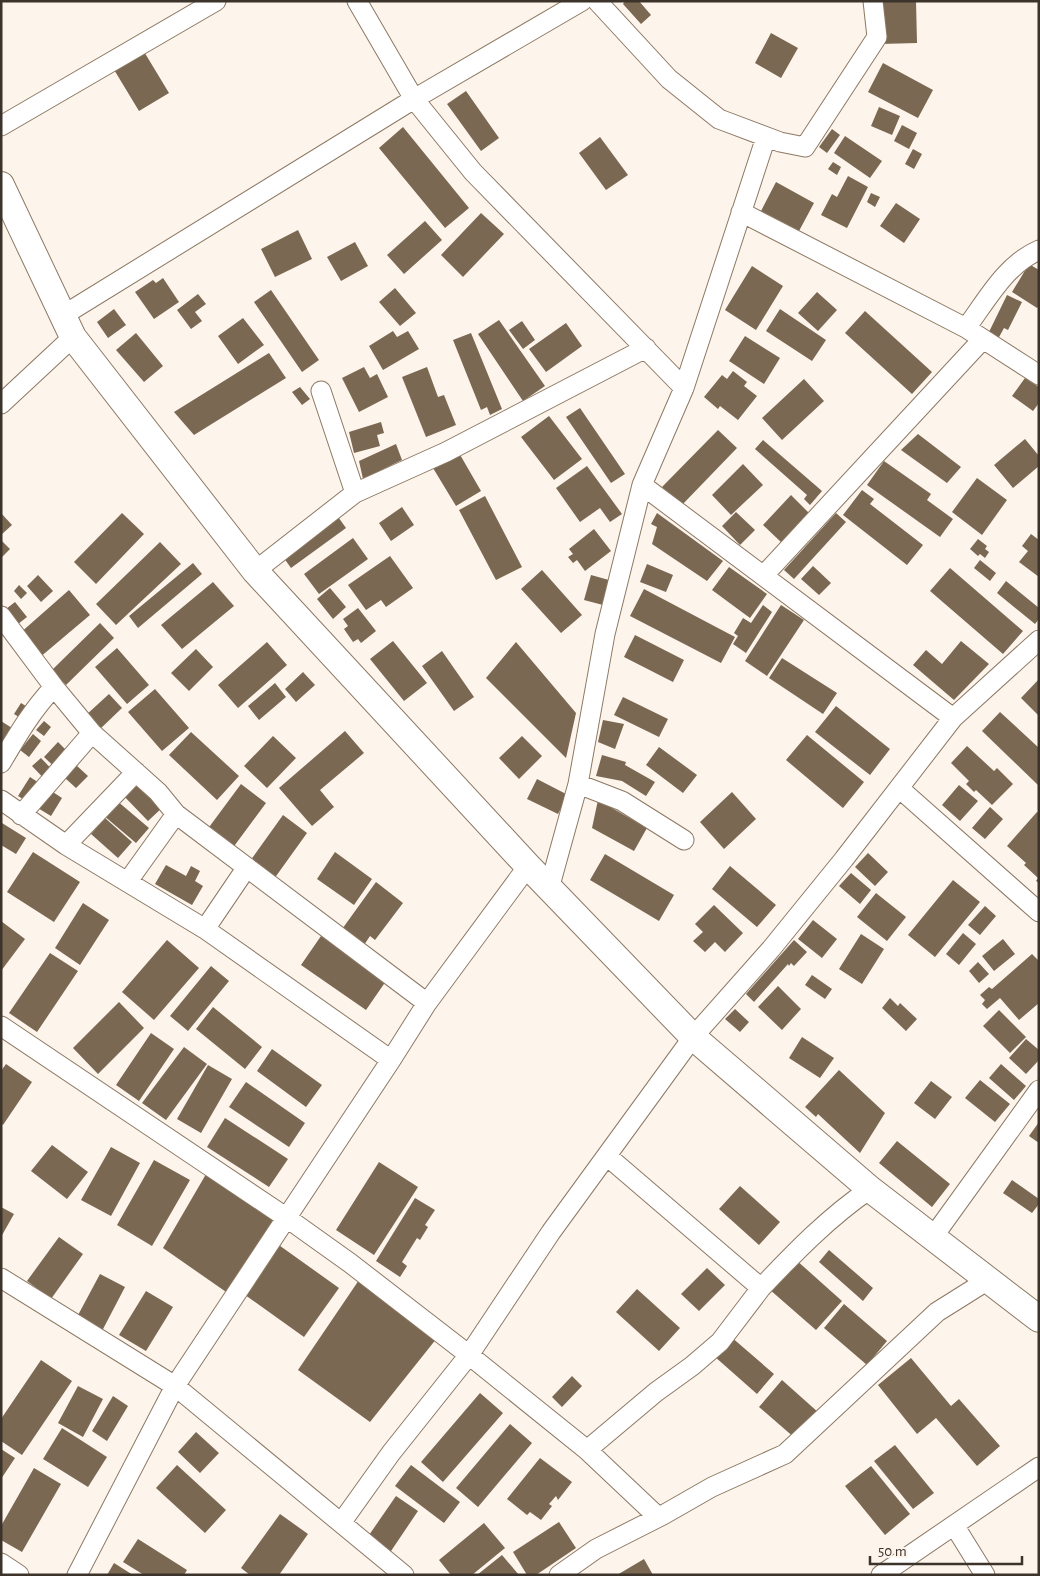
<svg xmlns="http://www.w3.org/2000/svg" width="1040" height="1576" viewBox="0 0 1040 1576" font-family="'Alegreya Sans',sans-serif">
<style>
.building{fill:#7a6852}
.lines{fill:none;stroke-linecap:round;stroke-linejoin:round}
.street-casing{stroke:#8d7964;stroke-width:21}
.secondary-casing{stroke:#8d7964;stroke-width:28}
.street{stroke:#fff;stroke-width:19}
.secondary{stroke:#fff;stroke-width:26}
</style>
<rect width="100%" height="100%" fill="#fdf4eb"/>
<path class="building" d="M625,1H639L651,15L641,24L623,4Z
M879,1H916L917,43L880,44Z
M771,33L798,48L781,78L755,63Z
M143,50L169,93L139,111L113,68Z
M883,63L933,90L918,118L868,92Z
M466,91L499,138L481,151L447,104Z
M879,107L900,116L892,135L871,126Z
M902,125L917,133L909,149L894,141Z
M403,127L469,208L445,228L379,148Z
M832,129L840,135L827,153L819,147Z
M845,136L882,161L870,178L834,153Z
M600,137L628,175L606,190L579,153Z
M913,149L922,154L914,169L905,164Z
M833,162L841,167L837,175L828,169Z
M848,176L868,187L847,228L821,215L832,194L837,197Z
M776,182L814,203L799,231L761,211Z
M871,193L880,197L875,207L867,202Z
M896,203L920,219L904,243L880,226Z
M481,213L504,234L463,277L441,255Z
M425,221L442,240L404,274L387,255Z
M298,230L312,259L275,277L261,249Z
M355,242L368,266L341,281L327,257Z
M1029,264L1039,270V306L1037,308L1012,292Z
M752,266L783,286L756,330L725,310Z
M163,278L179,302L154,319L135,292L153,280L156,283Z
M395,288L416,313L400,326L379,302Z
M271,290L319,360L302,372L254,302Z
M817,292L837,310L818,331L798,313Z
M198,294L206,304L195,312L202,321L191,329L177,310Z
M1007,295L1022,302L1008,330L1004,328L998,339L988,334Z
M114,309L126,325L108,338L97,322Z
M780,309L826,340L812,361L766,331Z
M865,311L932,372L912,394L845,333Z
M243,318L264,345L238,364L218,336Z
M499,320L545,386L523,401L478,334Z
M522,321L535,340L523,349L509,330Z
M566,323L582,346L546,372L529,349Z
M393,331L397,337L408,331L419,349L383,370L369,346Z
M136,333L163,366L144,382L116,350Z
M471,333L502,409L490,415L487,407L481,410L453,340Z
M745,336L780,358L764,384L729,361Z
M269,353L286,378L194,435L174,412Z
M364,367L370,378L377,374L388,397L359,412L342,378Z
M427,367L438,397L444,395L456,425L426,437L402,377Z
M733,371L747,382L744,386L757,396L738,420L720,406L718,409L704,397L722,375L727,379Z
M1025,378L1039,387V403L1033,411L1012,396Z
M804,379L824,401L782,440L762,418Z
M300,387L310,399L302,405L292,392Z
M580,408L625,474L611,483L566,417Z
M549,416L582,459L554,480L521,437Z
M381,422L384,433L377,435L380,446L354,453L349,432Z
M718,430L737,448L681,506L662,487Z
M918,434L961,467L947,483L901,450Z
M1025,439L1039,456V466L1013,488L994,465Z
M763,440L822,491L810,505L804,499L807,495L755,449Z
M396,444L402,460L363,479L359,461Z
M459,453L481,491L456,506L433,468Z
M884,461L931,494L927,500L953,519L940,537L867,485Z
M743,464L763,485L731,515L712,495Z
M587,466L622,514L610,522L600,508L580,522L556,488Z
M977,478L1007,500L982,535L952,512Z
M862,490L874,499L870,504L923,545L907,565L843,515Z
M791,495L810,514L782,543L763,525Z
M485,496L522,567L496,580L459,510Z
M402,507L414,525L391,541L379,523Z
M736,512L755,530L740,545L722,526Z
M1,513L12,525L1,535Z
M122,513L144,534L96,584L74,562Z
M657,513L723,561L707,581L652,544L657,527L651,524Z
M836,513L846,522L794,579L784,570Z
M336,514L346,528L291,568L281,554Z
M594,529L611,551L585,571L577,560L573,563L568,557L573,554L569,549Z
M1031,534L1039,540V577L1019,562L1028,551L1022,546Z
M353,538L368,559L319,594L304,574Z
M978,539L987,546L985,549L989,552L985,558L980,554L978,556L970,549Z
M1,540L10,549L1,558Z
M160,542L181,564L116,625L96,604Z
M390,556L413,588L386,607L381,600L366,610L348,585Z
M980,560L996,573L990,581L974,568Z
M193,563L202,574L138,628L129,616Z
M647,564L673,575L666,592L640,582Z
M813,566L831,583L819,595L801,579Z
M729,567L767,594L750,618L712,590Z
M950,568L1023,631L1003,654L930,591Z
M542,570L582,615L561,633L521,589Z
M38,575L53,591L41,602L27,586Z
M591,575L609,580L603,605L584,600Z
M1006,581L1039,608V619L1035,624L997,593Z
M213,582L234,606L182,649L161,625Z
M19,585L27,593L21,599L14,591Z
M330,588L346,607L333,619L317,599Z
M644,589L735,637L721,663L630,616Z
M69,590L90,615L39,658L19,634Z
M15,602L27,617L18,624L6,609Z
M763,605L772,612L746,653L733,644L738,636L734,633L743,618L751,623Z
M781,605L804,620L767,676L745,661Z
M358,608L376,631L361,643L358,639L353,642L344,629L348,626L343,619Z
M100,623L114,638L66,685L52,670Z
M635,635L684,660L673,682L624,657Z
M393,641L427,683L404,701L370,659Z
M961,641L989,664L954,700L913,665L926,650L942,664Z
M267,642L287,665L238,708L218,685Z
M516,642L576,713L566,758L486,678Z
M117,648L149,685L127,704L95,667Z
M196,649L213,667L189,691L171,673Z
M442,651L474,697L454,711L422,666Z
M782,658L837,693L823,714L769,678Z
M303,672L315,685L296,702L285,689Z
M1039,679V716L1021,698Z
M275,683L286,697L259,720L248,706Z
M155,689L189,728L162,751L128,712Z
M109,694L122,708L99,730L85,716Z
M623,697L668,719L659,737L614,715Z
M21,703L29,708L22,719L14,714Z
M836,706L890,749L870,775L815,732Z
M1000,712L1039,748V786L982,731Z
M603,720L624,724L615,749L598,742Z
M1,721L12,728L1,744Z
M44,721L51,727L44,736L36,730Z
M345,731L364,753L320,790L334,807L312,826L279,788Z
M191,732L239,776L217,800L169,755Z
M33,734L41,741L29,757L20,750Z
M807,735L864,782L843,808L786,760Z
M273,736L296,758L267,788L244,766Z
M522,736L542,756L519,779L499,758Z
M58,742L77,761L63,775L44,757Z
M967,746L994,771L997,768L1013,784L992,805L976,790L974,792L966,784L969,781L951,763Z
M659,747L697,775L683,793L646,765Z
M602,755L626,762L625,765L655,782L646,796L622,781L596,776Z
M41,758L60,778L51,786L32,766Z
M76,765L88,776L76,788L65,778Z
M30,777L62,798L51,816L18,796Z
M134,777L163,807L148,821L119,791Z
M537,779L568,795L558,814L527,799Z
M241,784L266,803L229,853L204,834Z
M959,785L978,801L960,821L942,805Z
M732,792L756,819L724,849L700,822Z
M116,800L149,828L136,843L103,815Z
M598,800L647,828L634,851L592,828Z
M990,807L1003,819L985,839L972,828Z
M1037,812L1039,813V883L1036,881L1038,878L1024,865L1026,863L1007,846Z
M283,815L307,833L274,879L250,861Z
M105,818L132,842L118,858L91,834Z
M2,823L26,838L16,854L1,845Z
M33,852L80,882L54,922L7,892Z
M335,852L372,879L354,905L317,879Z
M868,853L888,872L875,886L855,867Z
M605,854L674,895L659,921L590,880Z
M166,865L186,876L191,866L200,871L195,881L203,886L192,905L155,884Z
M730,866L776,905L757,927L712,889Z
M851,873L871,890L860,904L839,886Z
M953,880L980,902L935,957L908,935Z
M376,882L403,903L375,940L370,936L362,948L340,932Z
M876,893L906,917L887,941L857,917Z
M83,903L109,920L80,965L55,948Z
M714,905L743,933L725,952L715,942L705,952L693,941L703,932L695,924Z
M985,906L996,916L980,935L968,925Z
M813,920L837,939L822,958L798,939Z
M1,921L25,939L1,971Z
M963,933L976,944L959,965L946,954Z
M861,934L884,949L862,984L839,969Z
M321,936L386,981L366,1010L301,965Z
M1003,939L1015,954L994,971L982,956Z
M167,940L199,968L154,1020L122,992Z
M794,940L807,952L794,966L791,963L789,966L788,964L754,1002L746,994Z
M50,953L78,971L37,1032L9,1013Z
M1032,954L1039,961V1003L1019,1020L1000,998L987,1009L982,1004L985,1000L980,995L989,987L992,989Z
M978,962L989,974L979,983L969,971Z
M211,966L229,981L188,1031L170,1016Z
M812,975L832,989L825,999L805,985Z
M778,986L801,1009L782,1030L758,1007Z
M890,998L898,1006L900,1003L917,1019L906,1031L882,1008Z
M119,1002L144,1028L98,1074L73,1048Z
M213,1007L262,1047L245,1069L196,1029Z
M735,1009L749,1022L740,1032L725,1019Z
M999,1010L1026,1037L1010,1053L983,1026Z
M151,1033L174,1049L139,1101L116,1085Z
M802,1037L834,1058L820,1078L789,1058Z
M1026,1039L1039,1050V1060L1026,1074L1009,1058Z
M184,1047L207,1064L166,1120L142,1103Z
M272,1049L322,1085L306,1107L257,1071Z
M6,1064L32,1082L3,1125L1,1123V1071Z
M1001,1064L1026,1086L1014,1100L989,1078Z
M208,1065L232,1079L201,1133L177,1119Z
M839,1070L885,1113L860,1153L818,1114L816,1117L805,1107Z
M980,1080L1010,1104L995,1122L965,1098Z
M931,1081L952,1097L935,1119L914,1103Z
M246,1082L305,1123L289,1147L229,1107Z
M225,1118L288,1159L269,1187L207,1147Z
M1039,1122V1143L1029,1136Z
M897,1141L950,1184L932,1207L879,1163Z
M52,1145L88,1172L67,1199L31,1171Z
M111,1147L140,1163L111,1216L81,1200Z
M154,1160L190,1180L152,1246L117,1225Z
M379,1162L418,1187L374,1255L336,1230Z
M209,1169L277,1215L229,1294L163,1248Z
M1012,1180L1039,1199V1204L1032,1213L1003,1193Z
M740,1186L780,1222L759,1245L719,1209Z
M415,1198L435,1210L425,1225L428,1227L420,1240L417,1238L402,1262L407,1266L400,1277L376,1261Z
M1,1207L14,1214L1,1237Z
M59,1237L83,1254L51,1299L27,1281Z
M276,1243L339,1288L304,1337L241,1292Z
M829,1250L873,1288L863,1301L819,1262Z
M795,1259L842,1301L816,1330L769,1289Z
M707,1268L725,1285L699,1311L681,1294Z
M100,1274L125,1287L102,1331L77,1317Z
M359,1280L437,1338L370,1422L298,1370Z
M637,1289L680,1328L659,1351L616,1312Z
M146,1291L173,1307L146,1351L119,1335Z
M844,1304L887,1341L867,1365L824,1328Z
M730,1336L774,1374L757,1394L714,1356Z
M911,1358L951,1406L959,1399L1000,1446L977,1466L936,1418L917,1434L878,1385Z
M41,1360L72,1381L22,1455L1,1441V1419Z
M572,1376L582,1386L562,1407L552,1397Z
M782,1380L819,1413L796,1439L759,1407Z
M78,1386L103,1399L83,1437L58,1423Z
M480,1393L503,1413L443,1482L421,1462Z
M113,1396L128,1406L107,1441L92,1431Z
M510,1424L532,1443L478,1507L456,1488Z
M62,1428L107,1457L88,1487L43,1459Z
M196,1432L219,1453L200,1473L178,1452Z
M895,1445L934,1493L913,1509L874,1461Z
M1,1449L15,1458L1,1479Z
M540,1458L572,1482L558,1500L556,1496L549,1504L552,1506L541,1520L530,1512L527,1515L507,1499Z
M177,1465L226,1510L205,1533L156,1488Z
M411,1465L460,1502L444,1523L395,1486Z
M871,1466L910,1514L885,1535L845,1486Z
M34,1468L61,1484L22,1552L1,1540V1526Z
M396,1496L418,1511L389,1554L367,1538Z
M280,1514L308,1534L279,1575H250L241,1568Z
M559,1522L576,1548L536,1575H527L513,1552Z
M484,1523L505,1548L472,1575H451L439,1560Z
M138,1539L187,1570L184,1575H144L123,1562Z
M502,1555L519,1575H477Z
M644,1559L653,1575H617Z
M114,1563L133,1575H107Z"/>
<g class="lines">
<defs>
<path id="street" d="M357,1L414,99L473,172L684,388
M597,1L669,79L719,119L780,142L805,147L877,37L873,1
M1,126L216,1
M741,212L966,328L1039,375
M62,316L414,99L582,1
M966,328C987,300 1005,265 1039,250
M321,391L355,493
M1,404L73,337
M642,485L953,718
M255,571L355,493L446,452L646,348
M764,575L982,340
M1,616L54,687L92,733L158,792L176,814L427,1003
M1,763C17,736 32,710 54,687
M578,784L622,801L684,840
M899,788L1039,912
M1,800L66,845L205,929L391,1060
M21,815L92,733
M66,845L136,772
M128,881L176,814
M549,889L578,784L605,634L642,485L684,388L766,137
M205,929L247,867
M1,1026L287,1218L350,1263L469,1355L587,1450L658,1517
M607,1156L761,1288C795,1252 829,1217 870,1189
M933,1237L1039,1090
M1,1278L175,1386L404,1575
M587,1450L656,1392L692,1366L720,1342L761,1288
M341,1523L391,1453L469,1355L551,1232L693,1037L771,949L844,859L953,718L1039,640
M954,1525L985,1575
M1,1563L19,1575
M77,1575L175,1386L391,1060L427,1003L528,866
M559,1575L596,1549L663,1515L712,1487L785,1454L937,1312L988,1280
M881,1575L1039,1467"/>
<path id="secondary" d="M1,185L73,337L255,571L528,866L693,1037L870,1189L1039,1319"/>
</defs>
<use href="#street" class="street-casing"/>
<use href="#secondary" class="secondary-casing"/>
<use href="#street" class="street"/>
<use href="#secondary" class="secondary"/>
</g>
<rect width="1040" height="1576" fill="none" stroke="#3c332a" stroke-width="5"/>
<path d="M870 1556v8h152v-8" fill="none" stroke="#3c332a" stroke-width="2.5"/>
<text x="878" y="1556" font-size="15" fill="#3c332a" stroke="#fdf4eb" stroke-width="4" paint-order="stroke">50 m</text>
</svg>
